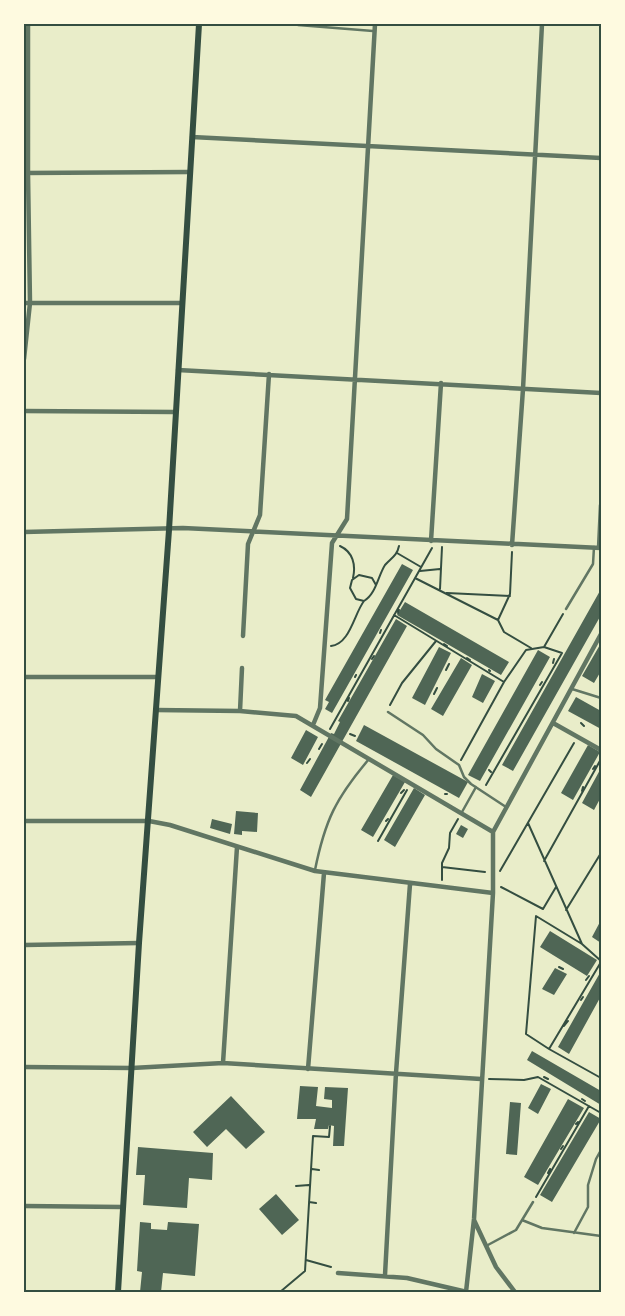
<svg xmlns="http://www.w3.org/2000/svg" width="625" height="1316" viewBox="0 0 625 1316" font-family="Ubuntu,sans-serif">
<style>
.building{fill:#4f6655}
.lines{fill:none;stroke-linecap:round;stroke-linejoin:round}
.path{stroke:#344e41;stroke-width:2}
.service{stroke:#617663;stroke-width:2.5}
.minor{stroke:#617663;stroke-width:4.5}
.secondary{stroke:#344e41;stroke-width:6}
.neatline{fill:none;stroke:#344e41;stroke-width:2}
</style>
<rect width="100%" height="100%" fill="#e9edc9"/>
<path class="building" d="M402,564L413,570L332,713L325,709L329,702L325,700Z
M601,589V615L513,771L502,765Z
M405,602L509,662L501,675L397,615Z
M396,619L407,626L311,797L300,790L331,733L334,734L340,722L338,721Z
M601,643V671L594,683L582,676Z
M439,647L451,653L425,705L412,698Z
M538,650L550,657L480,781L468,775Z
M461,658L472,665L443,716L431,709Z
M482,674L495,681L483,703L472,697Z
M576,697L601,711V729L568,711Z
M364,725L468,782L459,798L356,741Z
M306,730L318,737L303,765L291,758Z
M588,745L600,752L573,800L561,793Z
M601,768V797L594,810L582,803Z
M393,775L405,782L373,837L361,830Z
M414,788L425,795L395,847L384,840Z
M236,811L258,813L257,832L242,831V835L234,834Z
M212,819L232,824L230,834L210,828Z
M461,825L468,829L463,838L456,834Z
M601,920V943L592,937Z
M550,931L597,960L587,976L540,947Z
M555,968L567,974L554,995L542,989Z
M601,971V996L569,1054L558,1047Z
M532,1051L601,1091V1105L527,1060Z
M541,1084L551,1089L538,1114L528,1108Z
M300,1086L318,1087L316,1106L332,1108V1100L324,1099L325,1087L348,1088L344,1146H333L334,1126L329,1125L328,1129H314L316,1119H297Z
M231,1096L265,1132L246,1149L226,1129L207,1147L193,1132Z
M568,1099L584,1108L538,1185L524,1177Z
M510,1102L521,1103L517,1155L506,1154Z
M589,1112L601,1119L552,1202L540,1195Z
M138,1147L213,1153L212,1180L189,1178L187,1208L143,1205L145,1175H136Z
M276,1194L299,1220L282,1235L259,1209Z
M140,1222L151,1223V1229L167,1230L168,1222L199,1224L195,1276L163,1273L161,1292H140L142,1272L137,1271Z"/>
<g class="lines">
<path class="path" d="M340,546C353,552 356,565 353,578
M397,553L421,567
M420,571L440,569
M415,578L498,620L510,594L512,552
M376,585L372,578L359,575L352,580L350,588L356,599L364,601C376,594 378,576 385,565C391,558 397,556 399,546
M440,589L442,547
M447,593L510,596
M398,613L399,610
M394,615L504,682
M498,620L504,632L531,648
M380,633L381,630
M444,644L447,646
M331,646C350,644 354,614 364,601
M467,658L470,660
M372,659L374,656
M553,663L554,659
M446,670L449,664
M489,670L490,671
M355,677L356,675
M540,685L542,682
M434,694L437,688
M348,701L349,698
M390,705L402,683L436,641
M581,723L584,726
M330,729L432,548
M350,734L355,736
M319,749L322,744
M461,760L504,682L526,650L544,647L563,614
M307,763L310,759
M593,769L595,766
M489,770L491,772
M486,785L562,653L544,647
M582,791L583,787
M401,793L404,790
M445,794H447
M386,821L388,819
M528,823L582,944
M378,841L407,790
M544,861L601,759
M442,867L485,872
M500,871L574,743
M442,880V863L449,848L450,833L458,819
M501,887L543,909L556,887
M566,910L601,853
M601,961L582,944L536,916L526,1034L549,1049L601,1078
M559,967L563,969
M586,980L589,976
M581,1000L583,997
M564,1026L568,1021
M549,1049L601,962
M544,1077L548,1079
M489,1079L524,1080L538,1077L601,1113
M582,1099L585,1101
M600,1110H601
M576,1124L578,1122
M561,1149L563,1146
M312,1169L319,1170
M548,1173L550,1169
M296,1186L309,1185
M536,1197L589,1106
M309,1202L316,1203
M306,1260L331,1267
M280,1292L305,1271L313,1136L329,1137L330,1126"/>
<path class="service" d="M298,25L373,31
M566,609L593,564L594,547
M572,689L601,698
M388,712L423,735L436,749L459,765L464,777L471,784L506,807
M462,812L476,787
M315,870C325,820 336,798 369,759
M522,1220L542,1228L601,1236
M574,1233L588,1207V1185L596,1159L601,1150
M486,1246L516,1230L533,1202"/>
<path class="minor" d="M192,137L601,158
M24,173L189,172
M24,303H182
M24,359L30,303L28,173V24
M178,370L601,393
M24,411L174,412
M24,532L183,528L601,548
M431,541L441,383
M512,545L523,389L542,24
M599,548L601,505
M243,636L248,544L260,515L269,374
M24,677H158
M156,710L240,711L296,716L493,832
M240,711L242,668
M553,723L601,750
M313,725L320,708L332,543L347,519L375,24
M24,821H149L170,825L315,871L493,893
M24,945L139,943
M223,1063L237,847
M24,1067L132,1068L223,1063L481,1079
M308,1069L324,873
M24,1206L122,1207
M474,1220L496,1267L515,1292
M338,1273L407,1278L467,1292
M385,1275L396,1073L410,884
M466,1292L474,1219L493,893V832L601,634"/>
<path class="secondary" d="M118,1292L139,943L169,530L199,24"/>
</g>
<rect width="625" height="1316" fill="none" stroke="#fefae0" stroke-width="50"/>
<rect x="25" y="25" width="575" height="1266" class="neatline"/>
</svg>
